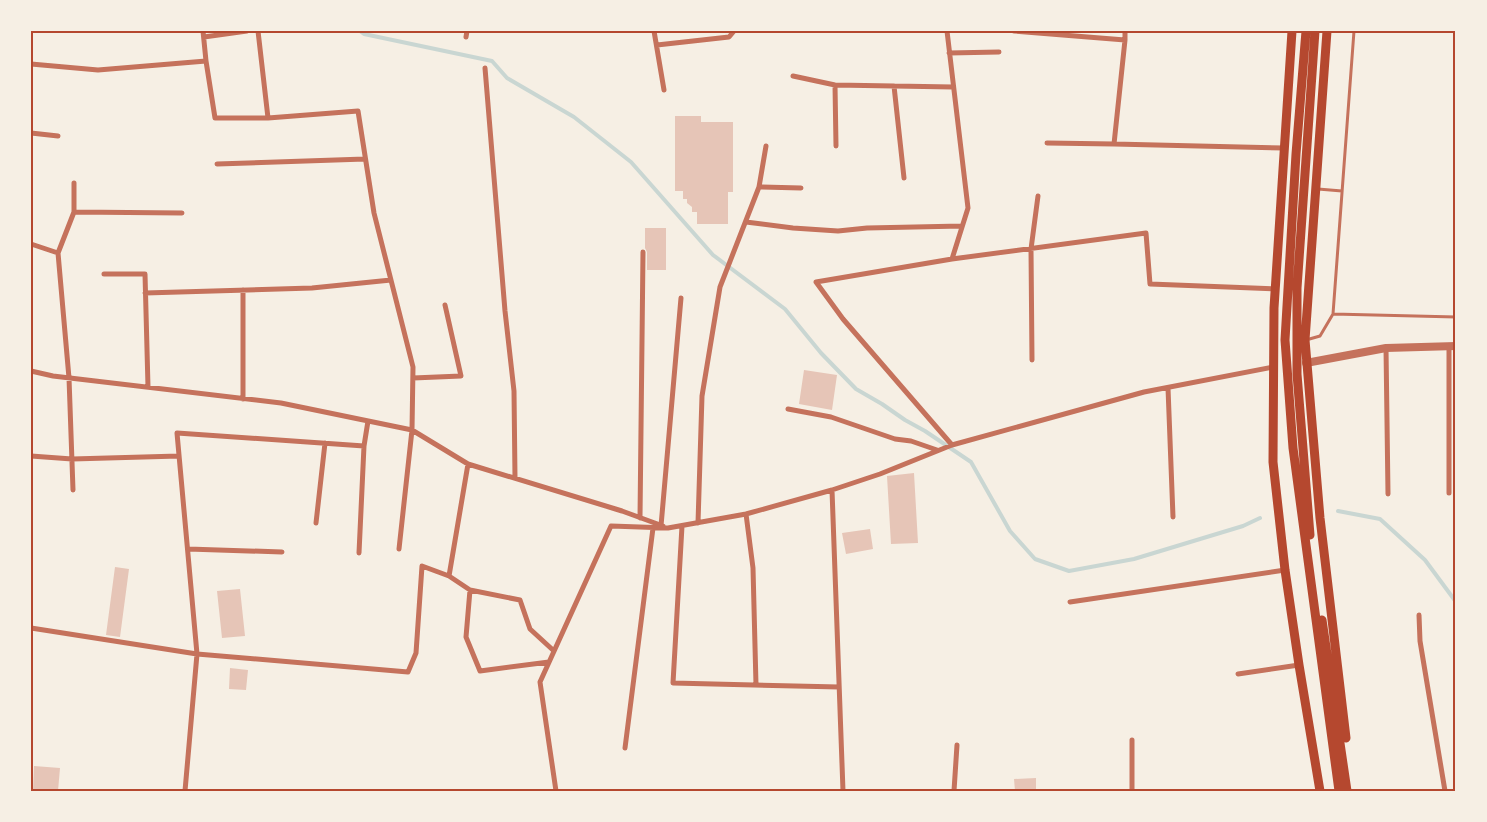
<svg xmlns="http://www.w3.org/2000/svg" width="1487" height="822" viewBox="0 0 1487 822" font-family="Lato,sans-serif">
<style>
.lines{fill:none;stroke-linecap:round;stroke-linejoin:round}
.stream{stroke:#c9d6d2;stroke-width:4}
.building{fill:#e6c5b7}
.service{stroke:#c5725c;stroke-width:3}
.minor{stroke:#c5725c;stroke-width:5}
.tertiary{stroke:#c5725c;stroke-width:8}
.primary{stroke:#b5482f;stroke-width:9}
.neatline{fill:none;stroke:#b5482f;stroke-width:2}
</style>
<rect width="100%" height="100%" fill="#f6efe4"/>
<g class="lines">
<path class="stream" d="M360,31L364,34L492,61L507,78L574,117L631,162L713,255L785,309L821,353L856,389L882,404L905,420L925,431L971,462L1010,531L1035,559L1069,571L1134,559L1243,526L1260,518
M1338,511L1380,519L1425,560L1456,602"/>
</g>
<path class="building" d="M675,116H701V122H733V192H728V224H697V212H692V207L687,203V199H683V191H675Z
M645,228H666V270H647V252L645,248Z
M804,370L837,375L832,410L799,404Z
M914,473L918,543L891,544L887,476Z
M870,529L873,549L846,554L842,533Z
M115,567L129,569L120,637L106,635Z
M240,589L245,636L222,638L217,591Z
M230,668L248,670L246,690L229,689Z
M34,766L60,768L58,791H33Z
M1036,778V791H1015L1014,779Z"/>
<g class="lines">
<path class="service" d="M1318,189L1342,191
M1333,314L1456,317
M1306,340L1320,336L1333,314L1354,31"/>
<path class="minor" d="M203,31L206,61
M258,31L268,118
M654,31L664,90
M947,31L968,208L952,259L1146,233L1150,284L1276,289
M1014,31L1125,40L1114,144L1285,148
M204,37L247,31
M466,37L467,31
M1125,40V31
M657,45L729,37L734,31
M949,53L999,52
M31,64L98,70L206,61L215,118H268L358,111L374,213L413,367L412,430L399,549
M485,68L505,311L514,391L515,478
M793,76L835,85L953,87
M835,85L836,146
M894,86L904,178
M31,133L58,136
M1047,143L1114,144
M217,164L365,159
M759,187L801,188
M74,212L182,213
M746,222L793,228L838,231L867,228L962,226
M31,244L58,253L69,378L73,490
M58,253L74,212V183
M952,259L816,282L843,319L952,445
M104,274H145L148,387
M243,290V399
M145,293L312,288L391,280
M1386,348L1388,494
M1032,360L1031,249L1038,196
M31,371L53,376L281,403L412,430L468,464L622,511L663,526
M413,378L461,376L445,305
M1168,388L1173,517
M788,409L831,417L895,439L911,441L937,450
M368,421L364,446L177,433L197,654L408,672L416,653L422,566L449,576L470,590L520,600L530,629L554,651
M31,456L72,459L179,456
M832,490L843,791
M1449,493V346
M746,514L753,568L756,685
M640,518L643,252
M316,523L325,443
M698,523L702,396L720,287L759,187L766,146
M661,526L681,298
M682,526L673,683L839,687
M188,549L282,552
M359,553L364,446
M449,576L468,464
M470,590L466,637L480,671L549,662
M1070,602L1285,570
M1419,615L1420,641L1445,791
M31,628L197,654L185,791
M1238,674L1299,665
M1132,740V791
M625,748L653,528
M556,791L540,682L611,526L668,528L746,514L832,490L880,474L952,445L1144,392L1273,367
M954,791L957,745"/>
<path class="tertiary" d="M1306,363L1386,348L1456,346"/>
<path class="primary" d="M1292,31L1274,308L1273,462L1285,570L1299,665L1320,791
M1306,31L1296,154L1285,340L1293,448L1339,791
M1327,31L1305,340L1320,518L1346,738
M1310,535L1297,374V288L1315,31
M1322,620L1347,791"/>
</g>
<rect width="1487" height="822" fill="none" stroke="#f6efe4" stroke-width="65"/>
<rect x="32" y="32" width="1422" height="758" class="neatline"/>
</svg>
